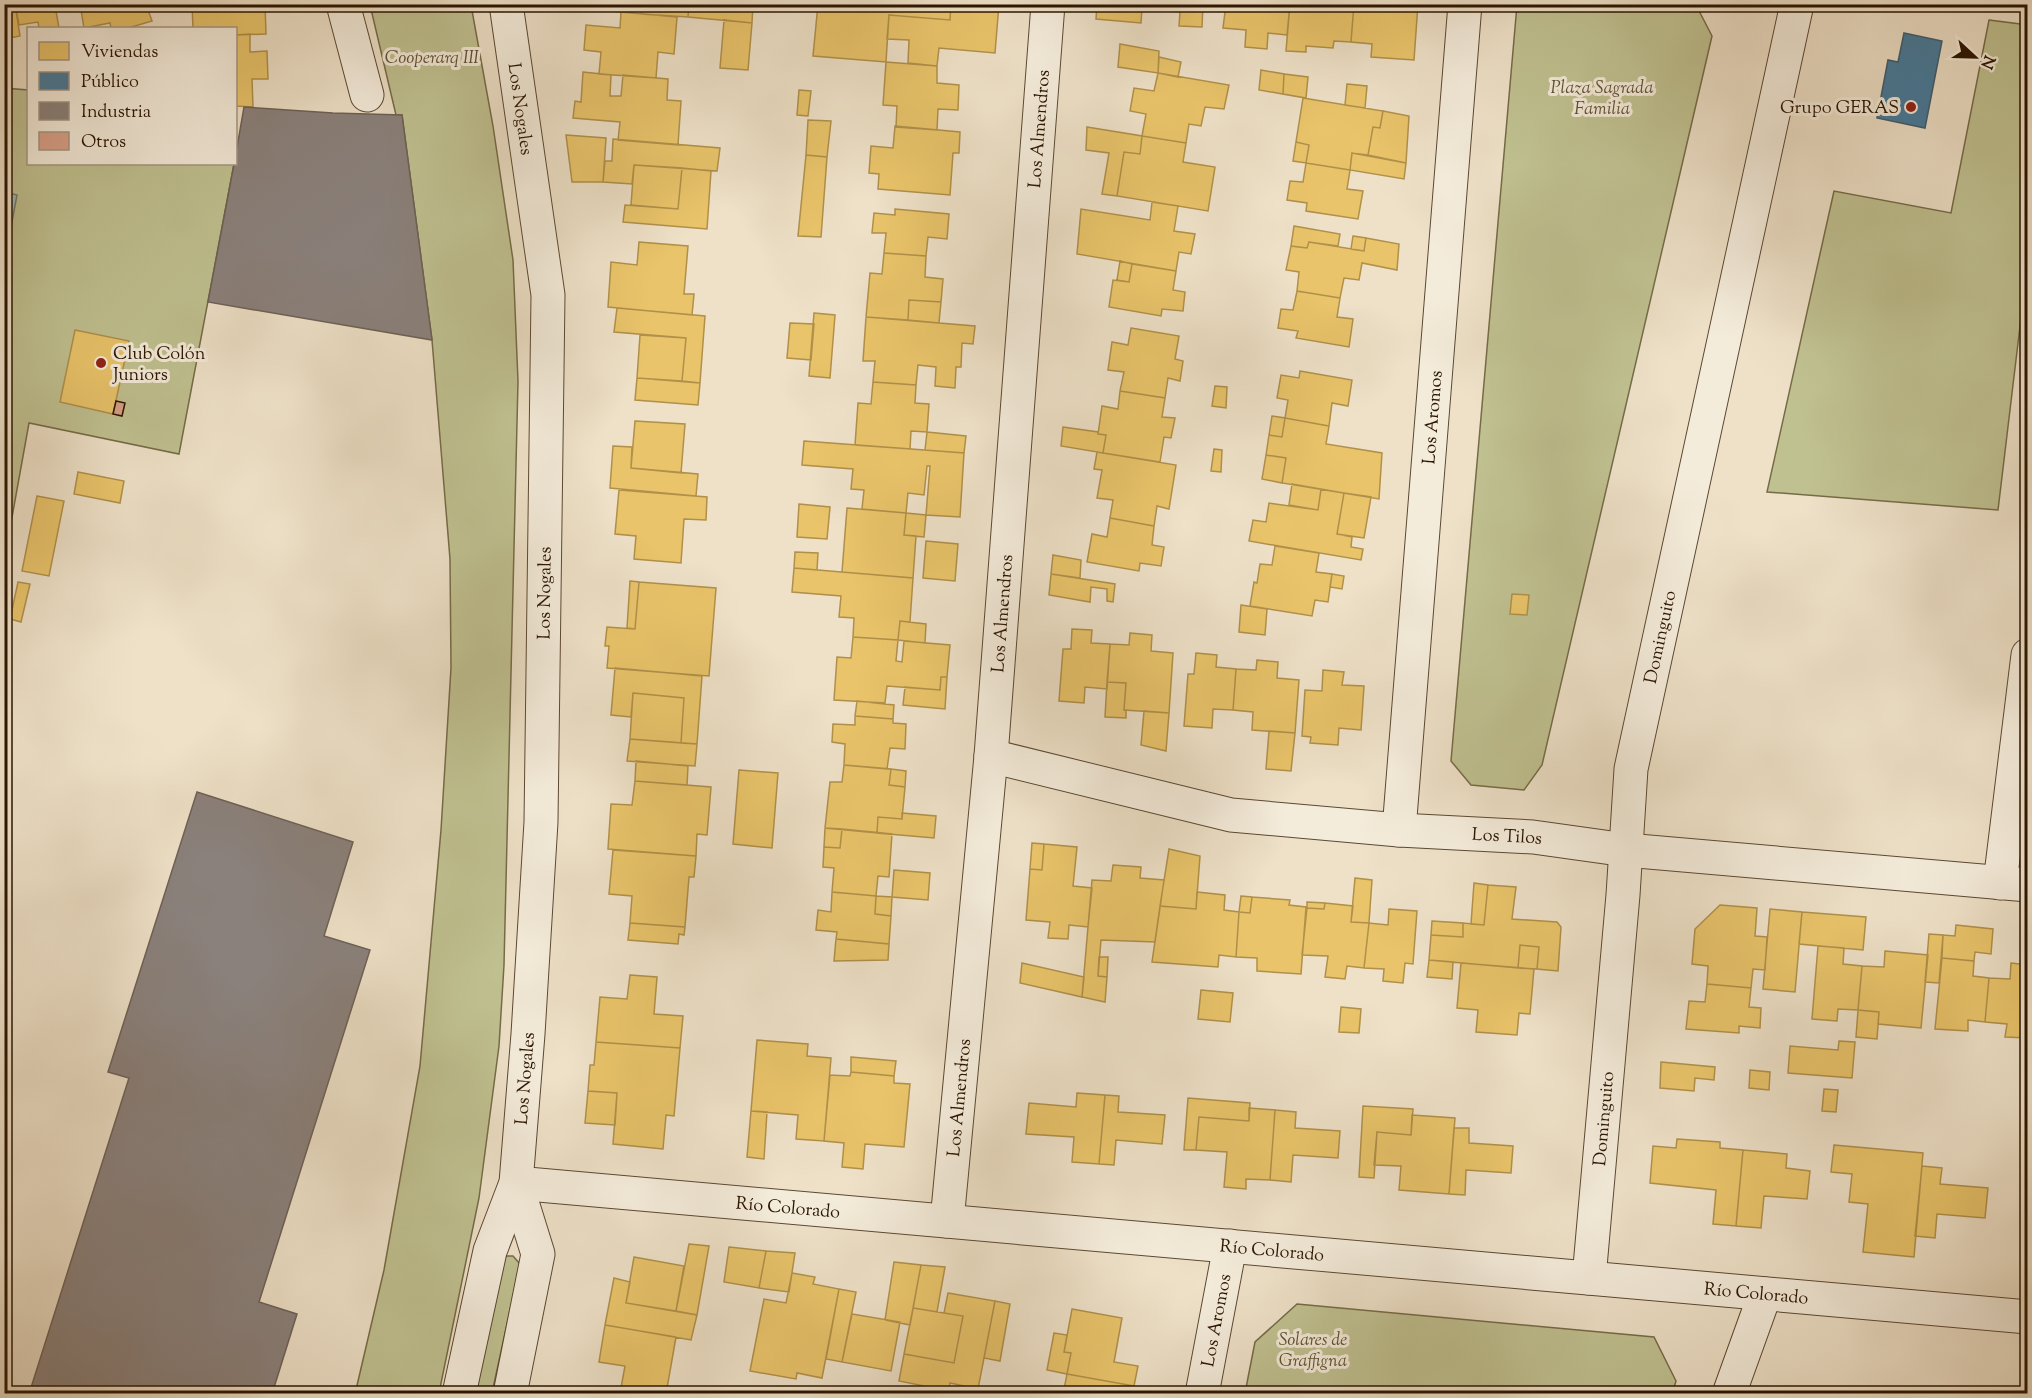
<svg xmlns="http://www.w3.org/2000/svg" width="2032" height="1398" viewBox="0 0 2032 1398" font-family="'Sorts Mill Goudy',serif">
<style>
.green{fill:#c0c191;stroke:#766b48;stroke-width:1.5}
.water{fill:#9abcba;stroke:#6e7970;stroke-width:1.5}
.homes{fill:#e9c46a;stroke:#b0904a;stroke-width:1.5}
.public{fill:#457b9d;stroke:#3d5c6e;stroke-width:1.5}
.industry{fill:#8a817c;stroke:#6e6157;stroke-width:1.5}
.building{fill:#d9a18a;stroke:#2b1500;stroke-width:1.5}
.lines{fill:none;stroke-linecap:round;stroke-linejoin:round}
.minor-casing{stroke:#5c4832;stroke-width:35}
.minor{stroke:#f4ecdb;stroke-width:33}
.poi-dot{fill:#8f2418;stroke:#f4ecdb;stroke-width:2}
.labels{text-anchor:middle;stroke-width:6;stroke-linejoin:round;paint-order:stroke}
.park-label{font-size:18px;font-style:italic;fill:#5f5133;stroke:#f4ecdb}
.poi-label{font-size:18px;fill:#2b1500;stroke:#f4ecdb;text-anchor:end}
.street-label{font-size:18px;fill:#2b1500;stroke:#f4ecdb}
</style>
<rect width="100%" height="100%" fill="#eee1c8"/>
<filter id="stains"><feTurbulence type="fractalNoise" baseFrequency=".00333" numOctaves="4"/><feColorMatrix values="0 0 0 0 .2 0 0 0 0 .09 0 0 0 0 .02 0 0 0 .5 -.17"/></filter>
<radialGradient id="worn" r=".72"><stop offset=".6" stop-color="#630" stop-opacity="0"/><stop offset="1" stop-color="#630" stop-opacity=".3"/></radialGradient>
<path class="green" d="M370,5H471L493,126L513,260L518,381L504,965L499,1046L479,1198L439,1393L355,1394L384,1270L420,1066L441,830L451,668L450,559L432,340L402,115H396Z
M1517,5H1696L1712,36L1542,765L1524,790L1471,785L1451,761Z
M1989,20L2028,25L2027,268L1998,510L1767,492L1834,191L1951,213Z
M4,88L28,90V164H234L179,454L29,423L5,556Z
M507,1256H513L520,1264L492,1393L475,1394L503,1259Z
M1297,1304L1654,1337L1676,1381L1672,1394L1245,1393L1255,1342Z"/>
<path class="water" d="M5,192L17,195L5,259L4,192Z"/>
<path class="homes" d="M4,4H15L20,36L4,39Z
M15,4H63L64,9L56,11L59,28H39L38,22L19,25Z
M80,4H146L152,21L128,28H111L110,23L84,28Z
M192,4H265L266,34L236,35V28H193Z
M546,4H622L621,12L547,6Z
M642,4H689L688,17L641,14Z
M689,4H753L752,23L688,17Z
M818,4H951L950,20L889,15L886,62L813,56Z
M951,4H999L995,53L939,48L937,66L908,63L909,40L887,39L889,15L950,20Z
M1097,4H1163V10L1142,8L1141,23L1096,19Z
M1163,4H1203L1202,27L1179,26L1180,12L1163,10Z
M1226,4H1290L1287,35L1268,33L1267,49L1245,47L1246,30L1223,28Z
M1290,4H1354L1351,42L1334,41L1333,48L1306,46V52L1286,51Z
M1354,4H1418L1414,60L1371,57L1372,44L1351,42Z
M621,12L677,17L674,54L658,52L656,78L599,74L601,52L584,50L586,25L620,28Z
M724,20L752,23L748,70L720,68Z
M250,34V52L267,51L268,79H252L253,107L236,106V35Z
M1120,44L1159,51L1158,73L1118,67Z
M1159,57L1181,62L1178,77L1158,73Z
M886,62L937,66V83L959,85L958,110L938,109L937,130L896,127L897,106L883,105Z
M1261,70L1284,74L1283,94L1259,90Z
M583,72L611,75L610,96H621L623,75L668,79L667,100L681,101L678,145L618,140L620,122L573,118L575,101L581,102Z
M1158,73L1229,85L1224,109L1205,107L1201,126L1189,124L1186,143L1142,136L1146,114L1130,111L1134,88L1154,91Z
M1284,74L1308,77L1306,98L1283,94Z
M1347,84L1367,86L1365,108L1345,105Z
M799,90L811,91L808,116L797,115Z
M1303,98L1383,111L1380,128L1373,127L1368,155L1352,153L1350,170L1306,163L1309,145L1296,142Z
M1383,111L1409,116L1406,163L1368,155L1373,127L1380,128Z
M808,120L831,121L827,157L806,155Z
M895,126L960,132L959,153H953L950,195L878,189L879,174L869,173L871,146L893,148Z
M1087,127L1142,136L1140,154L1124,152L1117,196L1102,194L1109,153L1086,150Z
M566,135L606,138L603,182H572Z
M1142,136L1186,143L1183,162L1215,167L1208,211L1117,196L1124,152L1140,154Z
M613,139L720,148L717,171L634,165L632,184L603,182L605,161H612Z
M1296,142L1309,145L1306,163L1293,161Z
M1352,153L1406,163L1404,179L1350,170Z
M806,155L827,157L821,237L798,236Z
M1306,163L1350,170L1347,189L1363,191L1358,219L1306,211L1307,203L1287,200L1290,181L1303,182Z
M634,165L682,168L678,209L631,205Z
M682,168L711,171L707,229L623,222L625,205L678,209Z
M1152,202L1178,206L1174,231L1195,234L1191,254L1179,252L1176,271L1077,254L1081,209L1150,220Z
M895,209L949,214L947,239L928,237L926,256L884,253L886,233H872L874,213L895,215Z
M1294,226L1340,234L1338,246L1309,242L1307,248L1291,246Z
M1353,236L1366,238L1364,251L1351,249Z
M1366,238L1399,244L1397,270L1362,263L1359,280L1344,278L1340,298L1297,291L1299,272L1286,270L1291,246L1307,248L1309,242L1364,251Z
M639,242L688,246L684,294H694L692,315L608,307L611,262L637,265Z
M884,253L926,256L925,277L943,279L941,302L909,300L908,320L866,317L870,273L882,274Z
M1120,261L1132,264L1129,282L1117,280Z
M1132,264L1176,271L1173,290L1185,292L1183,311L1162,309L1161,316L1109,307L1113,280L1129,282Z
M1297,291L1340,298L1337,317L1353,319L1349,347L1296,338L1298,331L1278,328L1281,309L1293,310Z
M909,300L941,302L939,323L908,320Z
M617,308L705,316L700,383L682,381L686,338L614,332Z
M814,313L835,315L830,378L809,376Z
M866,317L975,326L973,344L962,343L961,367H956L955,388L935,386L936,367L918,365L916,385L873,382L875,361H863Z
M790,323L814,324L811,360L787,358Z
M1131,328L1179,336L1175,359L1183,361L1180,381L1168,378L1165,398L1120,391L1124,372L1108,370L1112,342L1128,345Z
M75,330L129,341L113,414L60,402Z
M640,335L686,338L682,381L637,378Z
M1300,371L1352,380L1348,406L1332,403L1329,426L1285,418L1288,400L1277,398L1281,375L1299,378Z
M637,378L700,383L698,405L635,400Z
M873,382L916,385L915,403L929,404L927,432L911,431L910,449L855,445L858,403L871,404Z
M1215,386L1227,387L1226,408L1212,406Z
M1120,391L1165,398L1162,417L1175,418L1171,438L1164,437L1160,462L1103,453L1106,435L1098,434L1102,406L1118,409Z
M1272,416L1285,418L1282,437L1269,435Z
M1285,418L1329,426L1326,444L1382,453L1379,499L1282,483L1286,458L1266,455L1269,435L1282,437Z
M635,421L685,424L681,473L631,468Z
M1063,427L1098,432V434L1106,435L1103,453L1061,446Z
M927,432L966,436L964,453L925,450Z
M804,441L964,453L960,517L926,515L930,466H927L924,495L908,493L906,513L862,509L864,490L851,489L853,469L802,465Z
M613,446L632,447L631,468L698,474L696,496L610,488Z
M1214,449L1222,450L1221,472L1211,471Z
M1097,452L1176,465L1169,509L1157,506L1154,526L1110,518L1113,500L1097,498L1102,470L1094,469Z
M1266,455L1286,458L1282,483L1262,479Z
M78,472L124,481L120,503L74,494Z
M1292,484L1321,489L1318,510L1289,505Z
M1321,489L1344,493L1337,534L1352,537L1351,547L1363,549L1361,560L1249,541L1253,520L1266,522L1269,503L1318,510Z
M619,490L707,497L706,520L684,519L681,563L634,559L636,536L615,534Z
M1344,493L1371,497L1364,538L1337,534Z
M37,496L64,501L49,576L22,571Z
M799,504L830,507L827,539L797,537Z
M847,508L906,513L904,535L916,536L913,578L842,572Z
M906,513L926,515L924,537L904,535Z
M1110,518L1154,526L1152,545L1164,547L1161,566L1140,563L1139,571L1087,562L1092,534L1107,537Z
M926,541L958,544L955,581L923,578Z
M1275,546L1319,553L1316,572L1332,574L1328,602L1315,600L1312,616L1250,606L1254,582L1257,583L1260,564L1272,565Z
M795,552L818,553L817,570L794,568Z
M1053,555L1081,560L1080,578L1051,574Z
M794,568L913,578L910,622L900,621L898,640L853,637L854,618L839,617L841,596L792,592Z
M1051,574L1115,584L1113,602L1107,601V589L1091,587L1090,602L1049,595Z
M1332,574L1344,576L1342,589L1330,587Z
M630,581L639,582L635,629L627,628Z
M18,582L30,584L21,622L10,619Z
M639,582L716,588L709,676L607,668L609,646H605L607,627L635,629Z
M1512,594L1529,595L1527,615L1510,614Z
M1241,605L1267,609L1265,635L1239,632Z
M900,621L926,624L925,643L898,640Z
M1072,629L1092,630L1091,643L1110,644L1107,689L1085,687L1084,703L1059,701L1063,649H1071Z
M1130,633L1152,635L1151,651L1173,653L1169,713L1124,710L1126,683L1107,682L1110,644L1129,645Z
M853,637L898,640L896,661L902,662L904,641L950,645L947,677H941L940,690L887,686L885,703L834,700L837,657L851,658Z
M1196,653L1217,655L1216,667L1236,669L1233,710L1213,709L1212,728L1184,726L1188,674H1194Z
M1257,660L1278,662L1277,678L1299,680L1295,733L1252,730L1253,712L1233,710L1236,669L1256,670Z
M615,668L702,676L697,744L681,743L684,698L633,693L631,717L611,715Z
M1323,670L1344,672L1342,685L1364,686L1361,730L1339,728L1338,745L1310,743L1311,737L1302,736L1305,690L1322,691Z
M941,677H947L945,709L903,705L905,687L940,690Z
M1107,682L1126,683L1124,710H1126V718L1105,717Z
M633,693L684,698L681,743L630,739Z
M857,701L894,705L893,719L855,716Z
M1144,711L1169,713L1166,751L1141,745Z
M855,716L893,719V723L906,724L905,749L890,748L887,769L844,765L845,744L832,742L833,724L855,725Z
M1269,731L1295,733L1291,771L1266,769Z
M630,739L697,744L695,766L627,761Z
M636,761L688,766L687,785L635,781Z
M844,765L891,769L889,785L905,787L902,819L878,817L877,833L825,828L830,782H842Z
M891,769L906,771L905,787L889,785Z
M739,770L778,773L772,848L733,844Z
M635,781L711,787L707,835L697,834L696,856L608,849L611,804L632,805Z
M902,813L936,816L934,838L877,833L878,817L902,819Z
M825,828L842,829L840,848L824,847Z
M842,829L892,834L889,877L878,876L876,896L832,892L834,868L823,867L824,847L840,848Z
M1032,843L1044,844L1042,870L1030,869Z
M1044,844L1077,847L1073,886L1092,888L1088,927L1069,925L1068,939L1048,938L1050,922L1026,920L1030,869L1042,870Z
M1169,849L1200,856L1196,909L1160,906Z
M613,850L696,856L694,877H689L685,927L630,923L632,896L609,894Z
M1113,865L1141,867L1140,878L1164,880L1155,942L1101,940L1098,976L1107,977L1105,1002L1082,997L1092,880L1111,881Z
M894,870L930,873L928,900L892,897Z
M1355,878L1372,880L1369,923L1351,922Z
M1474,883L1488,885L1484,925L1471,924Z
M1488,885L1516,887L1512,919L1557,922L1561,927L1558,971L1537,969L1539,947L1520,945L1518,968L1429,960L1431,935L1463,937V923L1484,925Z
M832,892L876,896L875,914L891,916L889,944L836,939L837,932L816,930L818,910L831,912Z
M1197,892L1225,895L1224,910L1239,912L1236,957L1219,955L1218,967L1152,962L1160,906L1196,909Z
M876,896L892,897L891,916L875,914Z
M1241,896L1252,897L1250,913L1239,912Z
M1252,897L1290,900L1289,905L1306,907L1301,974L1257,971V958L1236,957L1239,912L1250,913Z
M1307,902L1325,903L1324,909L1307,908Z
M1325,903L1353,906L1351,922L1369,923L1364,968L1347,966L1345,979L1325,977L1328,956L1302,955L1307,908L1324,909Z
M1720,905L1757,908L1755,936L1767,937L1765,970L1753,969L1751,988L1707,984L1708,966L1692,964L1695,929Z
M1389,909L1417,911L1413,964L1405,963L1403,983L1383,981L1384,969L1364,968L1369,923L1388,925Z
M1770,909L1802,912L1795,992L1763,989Z
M1802,912L1866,917L1863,950L1799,944Z
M1432,921L1463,923V937L1431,935Z
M630,923L685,927L684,935L679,934L678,944L628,940Z
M1956,925L1993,929L1991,954L1975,952L1974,961L1942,958L1943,935L1955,936Z
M1929,934L1943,935L1939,983L1925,982Z
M836,939L889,944L888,960L834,961Z
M1520,945L1539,947L1537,969L1518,968Z
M1818,946L1844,948L1843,964L1862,966L1858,1010L1838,1009L1837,1021L1812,1019Z
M1885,951L1928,955L1921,1028L1878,1024L1879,1012L1858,1010L1862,966L1884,967Z
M1099,957H1108L1107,977L1098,976Z
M1942,958L1974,961L1973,976L1989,978L1985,1022L1968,1020V1031L1935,1029Z
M1429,960L1453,962L1452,979L1427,977Z
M1022,963L1084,977L1082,997L1020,983Z
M1461,963L1534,969L1530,1014L1519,1013L1517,1035L1476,1032L1478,1010L1457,1008Z
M2011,963L2028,965V1038L2005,1037L2007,1024L1985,1022L1989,978L2010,979Z
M630,975L657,977L654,1014L683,1016L680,1048L596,1042L600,997L627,999Z
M1707,984L1751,988L1749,1007L1761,1008L1760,1028L1739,1026V1033L1686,1029L1689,1001L1705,1002Z
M1201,990L1233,993L1230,1022L1198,1019Z
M1341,1007L1361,1009L1359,1033L1339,1032Z
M1858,1010L1879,1012L1877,1039L1856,1037Z
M757,1040L808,1044L807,1056L831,1058L824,1141L796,1139L798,1115L751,1111Z
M1839,1041L1855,1042L1852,1078L1788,1073L1790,1046L1838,1050Z
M596,1042L680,1048L674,1116L666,1115L663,1149L613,1144L617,1093L588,1091L590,1065H594Z
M851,1057L896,1061L894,1076L851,1072Z
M1661,1062L1715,1067L1714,1080L1695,1078L1694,1091L1660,1088Z
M1750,1070L1770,1072L1769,1090L1749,1088Z
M851,1072L894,1076V1083L910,1084L904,1147L865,1144L863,1169L842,1167L844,1143L824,1141L830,1075L850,1076Z
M1824,1089L1838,1090L1836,1112L1822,1111Z
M588,1091L617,1093L615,1125L585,1123Z
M1077,1093L1105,1095L1099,1164L1072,1162L1074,1137L1026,1134L1029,1103L1076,1107Z
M1105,1095L1119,1096L1118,1112L1165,1115L1162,1144L1116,1140L1114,1165L1099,1164Z
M1188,1098L1250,1103L1249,1121L1199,1117L1196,1150H1184Z
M1363,1106L1413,1109L1411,1135L1377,1132L1374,1178L1359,1177Z
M1249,1108L1275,1110L1270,1180L1246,1179V1189L1224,1187L1227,1152L1196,1150L1199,1117L1249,1121Z
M1275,1110L1296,1112L1295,1128L1340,1131L1338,1158L1293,1155L1291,1182L1270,1180Z
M751,1111L767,1112L764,1159L747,1157Z
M1412,1115L1455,1118L1449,1194L1399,1190L1401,1166L1374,1165L1377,1132L1411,1135Z
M1454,1128H1469V1143L1513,1146L1511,1173L1466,1170L1465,1195L1449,1194Z
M1677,1139L1720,1142V1148L1743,1150L1736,1226L1713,1224L1716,1190L1650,1183L1653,1146L1676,1148Z
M1834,1145L1923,1153L1914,1257L1863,1252L1868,1204L1849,1202L1852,1174L1831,1172Z
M1743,1150L1787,1154L1786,1168L1810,1171L1807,1199L1764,1196L1761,1228L1736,1226Z
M1922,1166L1942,1168L1940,1184L1988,1188L1985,1218L1937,1214L1935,1238L1915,1236Z
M689,1244L709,1246L697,1315L676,1311Z
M729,1247L766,1251L759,1288L724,1282Z
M766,1251L795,1253L789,1292L759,1288Z
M634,1257L684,1266L676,1311L626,1303Z
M894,1262L921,1265L910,1325L885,1320Z
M921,1265L945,1267L937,1312L913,1308Z
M792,1273L815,1277L813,1284L839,1289L822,1378L797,1373L796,1379L750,1371L764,1299L786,1303Z
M614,1278L630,1282L626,1303L697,1315L691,1340L605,1325Z
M839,1289L856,1292L842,1362L826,1359Z
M948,1293L995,1301L978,1389L950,1383L949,1391L899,1381L904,1354L954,1363L963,1316L944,1313Z
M995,1301L1010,1304L1000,1361L984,1358Z
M913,1308L963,1316L954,1363L904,1354Z
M1072,1309L1122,1318L1114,1362L1138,1366L1134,1386L1067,1374L1071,1353L1064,1352Z
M852,1314L900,1322L891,1371L842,1362Z
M605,1325L676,1337L666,1394L620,1393L625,1366L599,1362Z
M1054,1333L1067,1335L1064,1352L1071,1353L1067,1374L1047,1370Z
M1067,1374L1134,1386L1133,1394H1063Z"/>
<path class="public" d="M1904,33L1942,41L1925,128L1877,118L1888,60L1898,62Z"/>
<path class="industry" d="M244,107L333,113L402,115L432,340L208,302L234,164H236V153Z
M197,792L353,842L324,936L370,950L259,1302L297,1314L272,1394H29L129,1078L108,1072Z"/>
<path class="building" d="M116,401L125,403L122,416L113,414Z"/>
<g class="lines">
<defs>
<g id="minor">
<path d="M343,4L367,95"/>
<path id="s1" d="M991,756L1231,815L1399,830L1533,837L1626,850L2028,885"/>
<path id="s2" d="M1399,830L1465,4"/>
<path d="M2000,883L2028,655"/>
<path id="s3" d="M516,1183L2028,1317"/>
<path id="s4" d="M947,1221L991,756L1048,4"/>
<path id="s5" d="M1589,1278L1623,895L1631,769L1797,4"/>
<path id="s6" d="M459,1394L490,1251L516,1183L528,1034L541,822L548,295L506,4"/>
<path d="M510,1394L538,1254L516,1183"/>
<path id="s7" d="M1202,1394L1230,1246"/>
<path d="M1729,1394L1765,1294"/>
</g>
</defs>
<use href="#minor" class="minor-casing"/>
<use href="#minor" class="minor"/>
</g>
<g class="poi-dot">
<circle cx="1911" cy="107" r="6"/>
<circle cx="101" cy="363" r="6"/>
</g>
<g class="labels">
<g class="park-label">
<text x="432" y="63">Cooperarq III</text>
<text x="1602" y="93">Plaza Sagrada<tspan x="1602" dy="21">Familia</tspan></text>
<text x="1313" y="1345">Solares de<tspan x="1313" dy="21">Graffigna</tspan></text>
</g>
<g class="poi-label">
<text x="1899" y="113">Grupo GERAS</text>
<text x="113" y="359" text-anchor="start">Club Colón<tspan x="113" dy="21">Juniors</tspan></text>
</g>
<g class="street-label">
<text transform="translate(521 109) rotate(82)" y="6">Los Nogales</text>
<text dy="6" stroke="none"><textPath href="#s4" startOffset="1096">Los Almendros</textPath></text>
<text dy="6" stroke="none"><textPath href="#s2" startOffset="414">Los Aromos</textPath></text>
<text dy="6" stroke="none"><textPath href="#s6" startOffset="810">Los Nogales</textPath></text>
<text dy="6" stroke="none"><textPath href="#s4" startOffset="610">Los Almendros</textPath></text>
<text dy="6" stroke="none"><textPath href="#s5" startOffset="646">Dominguito</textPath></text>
<text dy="6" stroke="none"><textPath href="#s1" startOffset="524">Los Tilos</textPath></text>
<text dy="6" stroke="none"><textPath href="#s6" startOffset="324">Los Nogales</textPath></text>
<text dy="6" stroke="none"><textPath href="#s4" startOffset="124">Los Almendros</textPath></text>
<text dy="6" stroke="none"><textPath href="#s5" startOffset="160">Dominguito</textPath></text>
<text dy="6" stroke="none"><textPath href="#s3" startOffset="273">Río Colorado</textPath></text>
<text dy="6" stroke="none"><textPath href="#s3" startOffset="759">Río Colorado</textPath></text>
<text dy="6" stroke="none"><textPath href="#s3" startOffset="1245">Río Colorado</textPath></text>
<text dy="6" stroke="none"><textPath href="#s7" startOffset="75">Los Aromos</textPath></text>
</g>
</g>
<rect width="2032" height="1398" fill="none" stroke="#eee1c8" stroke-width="24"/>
<rect x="6" y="6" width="2020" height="1386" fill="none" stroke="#2b1500" stroke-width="3"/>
<rect x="12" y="12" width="2008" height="1374" fill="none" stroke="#2b1500" stroke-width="1.5"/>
<rect x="27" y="27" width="210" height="138" fill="#f4ecdb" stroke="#a49683" stroke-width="1.5"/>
<rect x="39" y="42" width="30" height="18" fill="#e9c46a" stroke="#a49683" stroke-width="1.5"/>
<text x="81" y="57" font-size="18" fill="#2b1500">Viviendas</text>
<rect x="39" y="72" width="30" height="18" fill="#457b9d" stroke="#a49683" stroke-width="1.5"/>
<text x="81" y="87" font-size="18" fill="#2b1500">Público</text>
<rect x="39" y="102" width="30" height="18" fill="#8a817c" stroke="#a49683" stroke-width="1.5"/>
<text x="81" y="117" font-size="18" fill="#2b1500">Industria</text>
<rect x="39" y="132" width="30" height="18" fill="#d9a18a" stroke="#a49683" stroke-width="1.5"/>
<text x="81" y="147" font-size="18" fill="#2b1500">Otros</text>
<g transform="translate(1975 57) rotate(112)" stroke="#f4ecdb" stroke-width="4.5" paint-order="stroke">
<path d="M0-4.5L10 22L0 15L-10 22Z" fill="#2b1500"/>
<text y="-9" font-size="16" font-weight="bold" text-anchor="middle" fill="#2b1500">N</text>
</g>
<rect width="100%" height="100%" filter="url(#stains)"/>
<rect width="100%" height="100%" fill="url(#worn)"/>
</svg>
